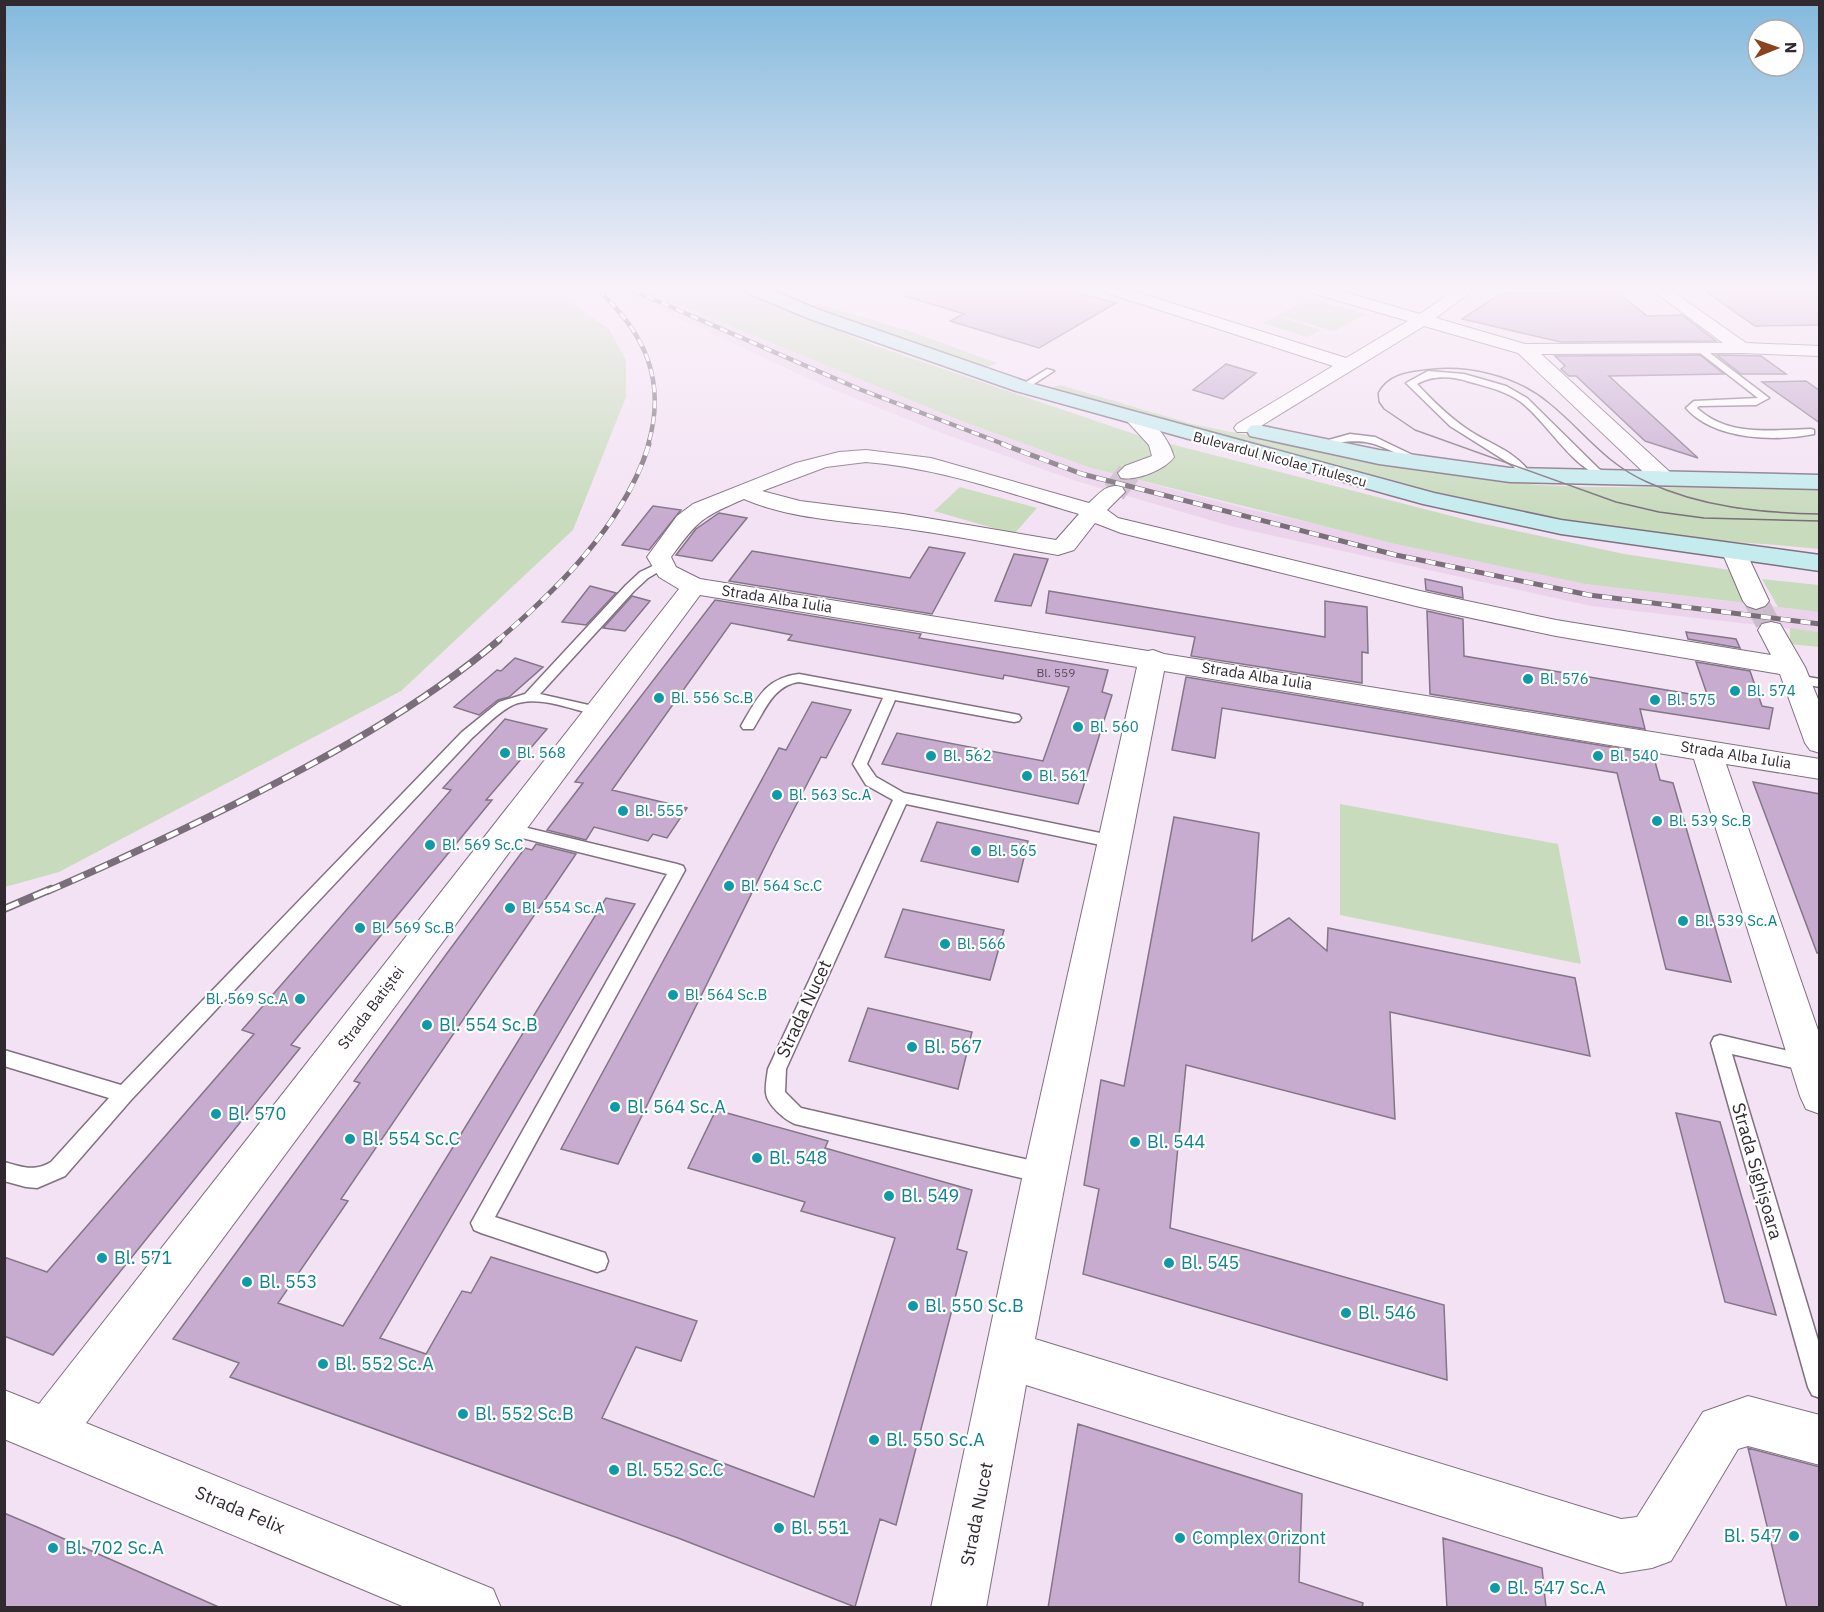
<svg xmlns="http://www.w3.org/2000/svg" width="1824" height="1612" viewBox="0 0 1824 1612" font-family="'IBM Plex Sans',sans-serif">
<style>
.built{fill:#ebd4eb}
.green{fill:#c8dbbd}
.building{fill:#c7acd0;stroke:#837687;stroke-width:1.5}
.lines{fill:none;stroke-linecap:round;stroke-linejoin:round}
.street-tunnel{stroke:#ccbdcc;stroke-width:24;stroke-dasharray:24 12;stroke-linecap:butt}
.lane-casing{stroke:#807080;stroke-width:3}
.street-casing{stroke:#807080;stroke-width:2}
.secondary-casing{stroke:#807080;stroke-width:3}
.lane{fill:#fff;fill-rule:evenodd}
.street{fill:#fff;fill-rule:evenodd}
.secondary{fill:#c4ecee;fill-rule:evenodd}
.tram{stroke:#796e79;stroke-width:1.5}
.rail-far3-casing{stroke:#796e79;stroke-width:4.5}
.rail-far2-casing{stroke:#796e79;stroke-width:5}
.rail-far1-casing{stroke:#796e79;stroke-width:7}
.rail-casing{stroke:#796e79;stroke-width:8}
.rail-far3{stroke:#fff;stroke-width:3;stroke-dasharray:8;stroke-linecap:butt}
.rail-far2{stroke:#fff;stroke-width:4;stroke-dasharray:10;stroke-linecap:butt}
.rail-far1{stroke:#fff;stroke-width:4.5;stroke-dasharray:13;stroke-linecap:butt}
.rail{stroke:#fff;stroke-width:5;stroke-dasharray:16;stroke-linecap:butt}
.culture-dot{fill:#0f9aa8;stroke:#fff;stroke-width:2}
.labels{text-anchor:middle;stroke-width:4.5;stroke-linejoin:round;paint-order:stroke}
.number-label{font-size:12px;fill:#564a58}
.far-street-label{font-size:14px;fill:#302930;stroke:#fff}
.street-label{font-size:15px;fill:#302930;stroke:#fff}
.culture-label{font-size:15px;fill:#0d838f;stroke:#fff;text-anchor:start}
.near-street-label{font-size:18px;fill:#302930;stroke:#fff}
.near-culture-label{font-size:18px;fill:#0d838f;stroke:#fff;text-anchor:start}
</style>
<rect width="100%" height="100%" fill="#f3e2f3"/>
<path class="built" d="M617,290H643L964,422L1091,468L1244,508L1585,584L1819,612V632L1591,606L1234,527L1076,481L944,434L825,386Z"/>
<path class="green" d="M5,290H552L609,329L626,360V397L573,530L401,691L59,872L5,887Z
M643,290H742L867,343L1143,437L1475,522L1624,554L1730,570L1746,603L1585,584L1396,544L1091,468L964,422Z
M1311,299L1366,314L1334,331L1278,315Z
M819,304L912,332L997,363L987,367L962,359L811,307Z
M1277,316L1321,330L1307,337L1263,323Z
M1060,385L1192,424L1390,464L1471,477L1539,485L1587,487L1819,488V549C1743,541 1665,539 1589,527C1408,497 1233,438 1057,390L1053,387Z
M960,487L1037,508L1014,534L934,511Z
M1762,579L1819,585V612L1778,607Z
M1790,628L1819,632V647L1790,644Z
M1340,804L1558,844L1581,964L1340,915Z"/>
<path class="building" d="M906,290H1068L1116,303L1039,348L950,321L964,314L905,296Z
M1704,290H1820V325L1755,326Z
M1616,291L1647,316L1682,315L1716,341L1561,342L1462,319L1500,294Z
M1700,355L1724,374L1609,376L1698,458L1645,441L1576,376H1569L1561,369L1565,366L1555,356Z
M1717,355L1761,356L1786,374H1741Z
M1226,364L1256,373L1223,399L1193,390Z
M1806,381L1820,391V423L1762,382Z
M653,506L681,510L649,550L622,545Z
M719,513L747,518L712,561L676,555L696,529Z
M929,547L965,553L932,614L729,581L752,551L910,578Z
M1014,554L1048,559L1031,606L995,601Z
M1425,579L1462,587L1463,598L1426,590Z
M590,586L616,593L586,625L562,622Z
M1049,591L1325,637V601L1367,607L1368,653L1362,652V683L1191,656L1195,637L1046,613Z
M632,596L650,601L625,631L603,628Z
M715,600L921,634L919,638L1108,670L1102,692L1112,695L1078,804L882,764L897,733L1043,761L1069,687L1004,675L1003,679L788,640L792,635L731,623L612,790L687,808L667,838L653,834L648,841L594,827L586,840L547,830L583,783L575,782Z
M1427,611L1463,619L1464,656L1708,697L1696,662L1750,671L1762,706L1773,708L1769,729L1640,709L1645,729L1430,694Z
M1686,632L1736,639L1740,648L1688,639Z
M515,658L543,667L509,697L498,700L479,715L454,707L497,670L501,671Z
M1186,677L1653,754L1660,780L1673,783L1731,982L1666,969L1617,773L1222,708L1215,758L1172,750Z
M812,702L851,710L826,758L821,757L776,844L618,1164L561,1149L779,748L786,750Z
M505,719L547,729L486,800H492L291,1045L300,1048L53,1355L4,1336V1257L47,1272L254,1034L242,1030L451,790L443,788Z
M1753,782L1820,794V953H1817Z
M1174,817L1259,833L1252,941L1289,918L1327,951L1328,928L1575,978L1590,1056L1390,1012L1395,1119L1186,1065L1170,1228L1444,1305L1447,1380L1083,1274L1099,1189L1084,1185L1101,1080L1124,1086Z
M937,822L1028,841L1018,882L921,861Z
M536,844L576,854L341,1199L348,1201L278,1303L343,1326L606,898L635,904L380,1338L426,1354L462,1291L471,1293L491,1257L697,1321L681,1361L636,1347L602,1418L814,1497L895,1238L801,1211L805,1202L688,1168L716,1110L828,1141L825,1148L972,1190L957,1249L967,1252L896,1525L880,1519L855,1607L678,1538L230,1377L239,1363L173,1339L360,1083L354,1081L445,956L525,848L532,850Z
M903,909L1004,930L990,980L885,957Z
M868,1008L972,1032L958,1089L849,1061Z
M1676,1113L1720,1122L1776,1315L1725,1302Z
M1078,1424L1302,1494L1299,1582L1363,1603L1362,1608H1048Z
M1748,1448L1820,1467V1608H1787Z
M4,1513L37,1527L221,1608H4Z
M1443,1538L1542,1568L1546,1608H1447Z"/>
<g class="lines">
<path class="street-tunnel" d="M1114,492L1129,473
M1756,601L1771,630"/>
<defs>
<path id="lane" d="M1698,344L1769,398L1756,405L1699,406L1697,408C1728,437 1771,430 1811,429L1814,430V434C1775,442 1714,440 1686,408L1694,401L1758,398L1695,349V345Z
M1047,369L1054,371L1026,389L1018,387Z
M1428,371L1464,374L1506,386L1527,398L1599,469L1615,477L1610,480C1572,470 1551,426 1521,402C1506,391 1488,387 1470,382C1452,376 1433,375 1417,384C1433,401 1450,418 1470,431C1490,444 1512,450 1528,470L1514,477H1506V473L1516,469L1512,465L1450,426L1406,383Z
M1350,434L1375,437L1425,461L1416,463C1374,443 1367,435 1319,447L1314,444Z
M661,562L665,564V568L648,578L634,591L540,694L602,708L604,711L602,714L597,715C573,710 536,694 513,705C497,713 485,727 472,738L131,1100L65,1176L37,1188L26,1187L4,1181V1162C22,1167 34,1172 51,1162L109,1098L4,1066V1050L121,1085L462,732L499,702L525,694L626,585L640,572Z
M799,674L1019,715L1021,718L1019,721L1014,722L895,700L867,764L876,777L904,793L1115,836L1120,838L1123,842L1120,846L1115,848L906,804L786,1069L785,1092L801,1108L1042,1163L1049,1166L1052,1173L1049,1180L1042,1183L795,1124C785,1120 767,1105 766,1093C765,1086 767,1077 768,1069L893,800L866,785L853,764L883,698L799,682C774,685 765,710 753,729H743L741,726C757,699 765,678 799,674Z
M1796,675L1820,679V687L1791,682L1789,679L1791,676Z
M507,823L677,864L683,866L685,870L495,1217L605,1253L608,1261L605,1269L597,1272L481,1233L474,1230L471,1223L667,874L502,833L499,829L502,825Z
M1720,1035L1806,1055L1813,1057L1815,1063L1813,1069L1806,1071L1732,1054L1820,1347V1398L1812,1395L1808,1387L1711,1043L1714,1037Z"/>
<path id="street" d="M1105,290H1130L1346,358L1408,321L1312,293L1310,290H1337L1420,314L1454,290H1473L1436,318L1525,344L1723,343L1652,290H1671L1746,343L1820,346V356L1742,353L1541,354L1672,474L1675,479L1672,484H1656L1518,353L1424,326L1251,432H1237L1234,428L1237,424L1333,366L1107,293Z
M1136,414C1154,418 1169,440 1174,457C1165,470 1136,481 1121,478L1118,473L1125,466L1152,456L1149,445L1126,420L1129,416Z
M866,450L931,458L1089,503C1100,493 1107,483 1122,487L1125,492L1107,510L1118,518L1420,591L1556,620L1771,655L1758,630L1762,624L1771,622L1780,624L1805,667L1820,704V753L1810,750L1805,743L1780,674L1556,636L1420,607L1121,533L1095,523L1074,550L1058,555C1006,546 953,535 900,528C849,521 792,520 744,499C702,517 698,520 671,557L676,567L700,579L1148,651L1153,650L1164,654L1820,759V779L1726,764L1820,1036V1114L1806,1109L1800,1096L1694,759L1164,671L1035,1339L1621,1519L1637,1517L1703,1412L1748,1396L1820,1415V1465L1748,1446L1738,1449L1671,1561L1652,1568L1621,1573L1026,1385L986,1608H931L1023,1174L1137,667L700,595L86,1423L493,1589L501,1608H407L4,1439V1390L39,1404L679,589L659,577L647,557L677,516L693,504L796,463L839,452ZM866,462C940,468 1008,493 1079,514L1056,540L903,514L800,501L762,491L826,467Z
M1734,545L1743,547L1746,552L1769,601L1765,606L1756,609L1747,606L1743,601L1722,552L1725,547Z"/>
<path id="secondary" d="M747,290H771L822,311L1030,383L1434,493L1561,520L1820,555V571L1561,534L1423,504L1016,391L810,319L750,294Z
M1258,425L1379,450L1510,468L1820,475V489L1510,482L1379,464L1250,436L1247,431L1250,426Z"/>
</defs>
<use href="#lane" class="lane-casing"/>
<use href="#street" class="street-casing"/>
<use href="#secondary" class="secondary-casing"/>
<use href="#lane" class="lane"/>
<use href="#street" class="street"/>
<use href="#secondary" class="secondary"/>
<path class="tram" d="M1820,514C1761,513 1701,507 1647,482C1604,463 1584,431 1549,403C1516,375 1466,364 1424,370C1406,372 1387,375 1378,393L1379,402L1384,409L1415,430L1616,502L1659,512L1704,518L1820,521"/>
<defs>
<path id="rail-far3" d="M598,290C645,333 667,381 648,445
M632,290L859,389L1006,445"/>
<path id="rail-far2" d="M1002,444L1082,474L1396,555L1589,595L1820,624
M497,641C558,589 625,523 649,444"/>
<path id="rail-far1" d="M48,891C111,864 172,835 233,805C326,758 419,708 499,640"/>
<path id="rail" d="M4,909L51,889"/>
</defs>
<use href="#rail-far3" class="rail-far3-casing"/>
<use href="#rail-far2" class="rail-far2-casing"/>
<use href="#rail-far1" class="rail-far1-casing"/>
<use href="#rail" class="rail-casing"/>
<use href="#rail-far3" class="rail-far3"/>
<use href="#rail-far2" class="rail-far2"/>
<use href="#rail-far1" class="rail-far1"/>
<use href="#rail" class="rail"/>
</g>
<linearGradient id="sky" x2="0" y2="1"><stop stop-color="#82b9dc"/><stop offset="0.56" stop-color="#faf2fa"/><stop offset="1" stop-color="#faf2fa" stop-opacity="0"/></linearGradient>
<rect width="1824" height="516" fill="url(#sky)"/>
<g class="culture-dot">
<circle cx="1528" cy="679" r="6"/>
<circle cx="1735" cy="691" r="6"/>
<circle cx="659" cy="698" r="6"/>
<circle cx="1655" cy="700" r="6"/>
<circle cx="1078" cy="727" r="6"/>
<circle cx="505" cy="753" r="6"/>
<circle cx="931" cy="756" r="6"/>
<circle cx="1598" cy="756" r="6"/>
<circle cx="1027" cy="776" r="6"/>
<circle cx="777" cy="795" r="6"/>
<circle cx="623" cy="811" r="6"/>
<circle cx="1657" cy="821" r="6"/>
<circle cx="430" cy="845" r="6"/>
<circle cx="976" cy="851" r="6"/>
<circle cx="729" cy="886" r="6"/>
<circle cx="510" cy="908" r="6"/>
<circle cx="1683" cy="921" r="6"/>
<circle cx="360" cy="928" r="6"/>
<circle cx="945" cy="944" r="6"/>
<circle cx="673" cy="995" r="6"/>
<circle cx="300" cy="999" r="6"/>
<circle cx="427" cy="1025" r="6"/>
<circle cx="912" cy="1047" r="6"/>
<circle cx="615" cy="1107" r="6"/>
<circle cx="216" cy="1114" r="6"/>
<circle cx="350" cy="1139" r="6"/>
<circle cx="1135" cy="1142" r="6"/>
<circle cx="757" cy="1158" r="6"/>
<circle cx="889" cy="1196" r="6"/>
<circle cx="102" cy="1258" r="6"/>
<circle cx="1169" cy="1263" r="6"/>
<circle cx="247" cy="1282" r="6"/>
<circle cx="913" cy="1306" r="6"/>
<circle cx="1346" cy="1313" r="6"/>
<circle cx="323" cy="1364" r="6"/>
<circle cx="463" cy="1414" r="6"/>
<circle cx="874" cy="1440" r="6"/>
<circle cx="614" cy="1470" r="6"/>
<circle cx="779" cy="1528" r="6"/>
<circle cx="1794" cy="1536" r="6"/>
<circle cx="1180" cy="1538" r="6"/>
<circle cx="53" cy="1548" r="6"/>
<circle cx="1495" cy="1588" r="6"/>
</g>
<g class="labels">
<g class="number-label">
<text x="1056" y="677">Bl. 559</text>
</g>
<g class="far-street-label">
<text transform="translate(1280 459) rotate(15)" y="5">Bulevardul Nicolae Titulescu</text>
</g>
<g class="street-label">
<text transform="translate(777 599) rotate(9)" y="5">Strada Alba Iulia</text>
<text transform="translate(1257 676) rotate(9)" y="5">Strada Alba Iulia</text>
<text transform="translate(1736 755) rotate(9)" y="5">Strada Alba Iulia</text>
<text transform="translate(371 1008) rotate(-53)" y="5">Strada Batiștei</text>
</g>
<g class="culture-label">
<text x="1540" y="684">Bl. 576</text>
<text x="1747" y="696">Bl. 574</text>
<text x="671" y="703">Bl. 556 Sc.B</text>
<text x="1667" y="705">Bl. 575</text>
<text x="1090" y="732">Bl. 560</text>
<text x="517" y="758">Bl. 568</text>
<text x="943" y="761">Bl. 562</text>
<text x="1610" y="761">Bl. 540</text>
<text x="1039" y="781">Bl. 561</text>
<text x="789" y="800">Bl. 563 Sc.A</text>
<text x="635" y="816">Bl. 555</text>
<text x="1669" y="826">Bl. 539 Sc.B</text>
<text x="442" y="850">Bl. 569 Sc.C</text>
<text x="988" y="856">Bl. 565</text>
<text x="741" y="891">Bl. 564 Sc.C</text>
<text x="522" y="913">Bl. 554 Sc.A</text>
<text x="1695" y="926">Bl. 539 Sc.A</text>
<text x="372" y="933">Bl. 569 Sc.B</text>
<text x="957" y="949">Bl. 566</text>
<text x="685" y="1000">Bl. 564 Sc.B</text>
<text x="288" y="1004" text-anchor="end">Bl. 569 Sc.A</text>
</g>
<g class="near-street-label">
<text transform="translate(804 1009) rotate(-65)" y="6">Strada Nucet</text>
<text transform="translate(1757 1171) rotate(74)" y="6">Strada Sighișoara</text>
<text transform="translate(240 1510) rotate(23)" y="6">Strada Felix</text>
<text transform="translate(977 1514) rotate(-79)" y="6">Strada Nucet</text>
</g>
<g class="near-culture-label">
<text x="439" y="1031">Bl. 554 Sc.B</text>
<text x="924" y="1053">Bl. 567</text>
<text x="627" y="1113">Bl. 564 Sc.A</text>
<text x="228" y="1120">Bl. 570</text>
<text x="362" y="1145">Bl. 554 Sc.C</text>
<text x="1147" y="1148">Bl. 544</text>
<text x="769" y="1164">Bl. 548</text>
<text x="901" y="1202">Bl. 549</text>
<text x="114" y="1264">Bl. 571</text>
<text x="1181" y="1269">Bl. 545</text>
<text x="259" y="1288">Bl. 553</text>
<text x="925" y="1312">Bl. 550 Sc.B</text>
<text x="1358" y="1319">Bl. 546</text>
<text x="335" y="1370">Bl. 552 Sc.A</text>
<text x="475" y="1420">Bl. 552 Sc.B</text>
<text x="886" y="1446">Bl. 550 Sc.A</text>
<text x="626" y="1476">Bl. 552 Sc.C</text>
<text x="791" y="1534">Bl. 551</text>
<text x="1782" y="1542" text-anchor="end">Bl. 547</text>
<text x="1192" y="1544">Complex Orizont</text>
<text x="65" y="1554">Bl. 702 Sc.A</text>
<text x="1507" y="1594">Bl. 547 Sc.A</text>
</g>
</g>
<rect width="1824" height="1612" fill="none" stroke="#302930" stroke-width="12"/>
<g transform="translate(1776 48) rotate(89)"><circle r="28" fill="#ffffff" stroke="#aca9ac" stroke-width="1.5"/>
<path d="M0-4.5L10 22L0 15L-10 22Z" fill="#89431e"/>
<text y="-9" font-size="16" font-weight="bold" text-anchor="middle" fill="#302930">N</text>
</g>
</svg>
